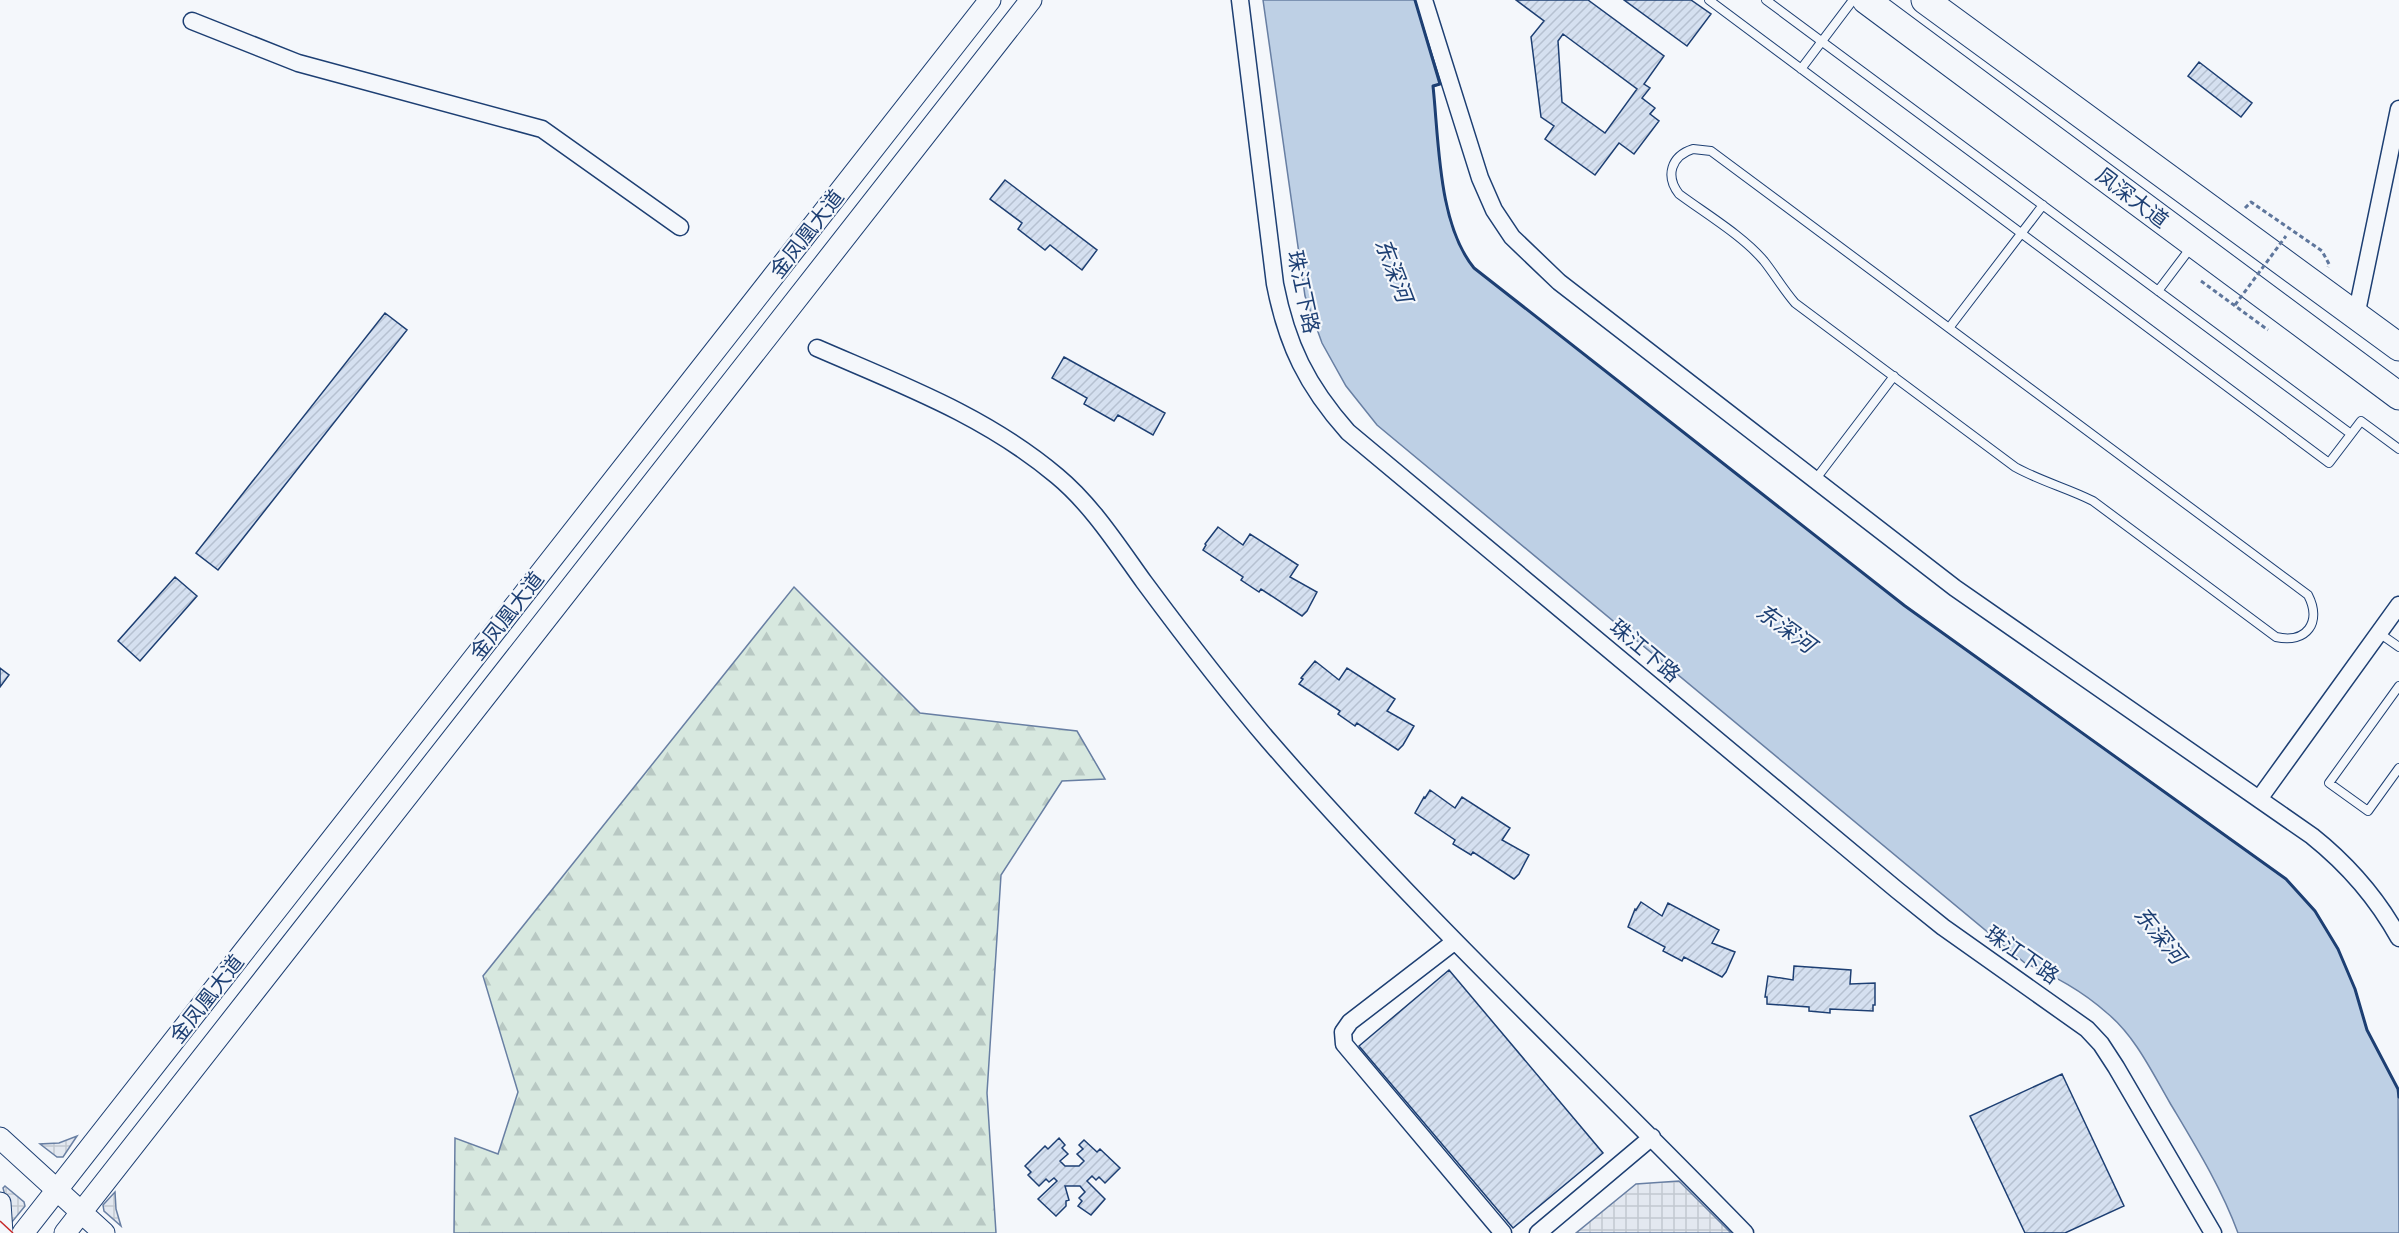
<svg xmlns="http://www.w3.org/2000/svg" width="2399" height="1233" viewBox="0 0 2399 1233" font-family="'Nunito Sans','Noto Sans SC',sans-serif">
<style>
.forest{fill:url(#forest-firs);stroke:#687fa3;stroke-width:1.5}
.plaza{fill:url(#plaza-grid);stroke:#687fa3;stroke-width:1.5}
.water{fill:#bed0e5;stroke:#687fa3;stroke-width:1.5}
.building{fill:url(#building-hatch);stroke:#1d3f73;stroke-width:1.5;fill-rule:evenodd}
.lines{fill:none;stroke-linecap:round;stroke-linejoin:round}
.service-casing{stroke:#1d3f73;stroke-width:10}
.minor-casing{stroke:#1d3f73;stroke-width:19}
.tertiary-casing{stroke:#1d3f73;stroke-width:23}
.primary-casing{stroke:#1d3f73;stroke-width:29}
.path{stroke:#5e769c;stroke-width:3;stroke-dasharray:4.5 3;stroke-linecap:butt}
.service{stroke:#f4f7fb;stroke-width:8}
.minor{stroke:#f4f7fb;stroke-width:16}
.tertiary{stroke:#f4f7fb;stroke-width:21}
.primary{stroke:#f4f7fb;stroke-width:27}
.path-bridge{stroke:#5e769c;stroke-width:3;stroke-dasharray:4.5 3;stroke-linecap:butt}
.wall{stroke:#1d3f73;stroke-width:3}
.power{stroke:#c62828;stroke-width:1.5;stroke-dasharray:21 4.5 3 4.5;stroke-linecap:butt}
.labels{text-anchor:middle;stroke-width:4.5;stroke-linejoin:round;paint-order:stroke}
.street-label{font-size:21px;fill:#1d3f73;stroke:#f4f7fb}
.water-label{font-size:22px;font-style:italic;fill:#1d3f73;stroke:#f4f7fb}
</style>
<defs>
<pattern id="forest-firs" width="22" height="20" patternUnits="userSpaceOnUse" patternTransform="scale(1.5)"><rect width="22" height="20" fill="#d7e8df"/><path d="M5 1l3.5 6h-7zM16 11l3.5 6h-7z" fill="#b8c8c3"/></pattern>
<pattern id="plaza-grid" width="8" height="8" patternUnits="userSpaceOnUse" patternTransform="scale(1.5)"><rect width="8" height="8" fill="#e3e8f0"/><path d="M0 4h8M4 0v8" fill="none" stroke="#c2c8d1"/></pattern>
<pattern id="building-hatch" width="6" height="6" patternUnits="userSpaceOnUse" patternTransform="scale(1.5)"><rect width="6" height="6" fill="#d5e0f0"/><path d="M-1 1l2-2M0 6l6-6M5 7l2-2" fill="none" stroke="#b6c1d1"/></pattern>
</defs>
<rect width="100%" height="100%" fill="#f4f7fb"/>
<path class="forest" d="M794,587L920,713L1077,731L1105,779L1062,781L1001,875L987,1093L996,1233H454L455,1138L498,1154L518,1092L483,976Z"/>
<path class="plaza" d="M77,1136L63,1157H57L40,1144L59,1143Z
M1679,1181L1731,1233H1576L1636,1184Z
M5,1186L24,1202L25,1206L12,1222L3,1188Z
M115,1192L116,1209L121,1226L104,1211L103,1205Z"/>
<path class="water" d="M1263,0H1415L1440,84L1433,87C1439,142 1438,225 1474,268L1905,606L2286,879L2315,911L2338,949L2355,989L2367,1030L2398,1089L2399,1233H2238C2221,1187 2195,1145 2170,1103C2152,1072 2135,1036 2107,1013C2081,990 2056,977 2025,963L1377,425L1346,386L1322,343L1305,296Z"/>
<path class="building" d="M1516,0H1588L1664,56L1644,84L1650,88L1642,98L1655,108L1650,114L1659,121L1634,154L1619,143L1595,175L1545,139L1554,126L1541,117L1531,37L1544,21ZM1563,34L1637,89L1605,133L1562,102L1558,41Z
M1624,0H1691L1711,14L1687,46Z
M2199,62L2252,103L2241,117L2188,76Z
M1005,180L1097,250L1082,270L1050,245L1045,250L1018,229L1022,223L990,199Z
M385,313L407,330L218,570L196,553Z
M1064,357L1165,413L1153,435L1118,415L1114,421L1084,404L1087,398L1052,378Z
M1218,527L1243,545L1250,534L1298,565L1290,577L1317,592L1307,611L1302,616L1261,589L1259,592L1241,580L1243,577L1203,550L1206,545L1205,544Z
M175,577L197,596L140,661L118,641Z
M1315,661L1339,680L1347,668L1395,699L1387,711L1414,726L1403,745L1398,750L1357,723L1355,726L1338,714L1340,711L1299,684L1303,679L1301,678Z
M0,668L9,675L0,687Z
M1430,790L1455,808L1462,797L1510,828L1502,840L1529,855L1519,874L1514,879L1473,852L1471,855L1453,844L1455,840L1415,813L1424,797L1425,798Z
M1641,902L1662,916L1668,903L1719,930L1712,943L1735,952L1726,972L1722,977L1684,957L1682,961L1663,951L1665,947L1628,927L1635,909L1636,910Z
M1794,966L1851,970L1850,984L1875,983V1005H1873V1011L1830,1009V1013L1809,1011V1007L1767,1004V997H1765L1768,976L1793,980Z
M1449,970L1603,1153L1513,1228L1359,1046Z
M2062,1074L2124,1206L2065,1233H2025L1970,1116Z
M1059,1138L1065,1145L1062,1148L1068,1154L1060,1161L1065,1166H1079L1084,1161L1077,1154L1083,1149L1079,1145L1084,1140L1097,1152L1100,1149L1120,1168L1105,1183L1099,1177L1096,1180L1092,1176L1087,1181L1105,1199L1091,1215L1078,1206L1082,1201L1079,1198L1085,1192L1080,1186H1065L1069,1200L1066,1201V1206L1056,1216L1038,1199L1057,1181L1054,1178L1049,1182L1046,1179L1039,1186L1028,1175L1031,1172L1025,1166L1045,1146L1048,1149Z"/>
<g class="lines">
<defs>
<path id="service" d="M1709,0L2329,463L2361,421L2399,449
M1766,0L2351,434
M1801,69L1853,0
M1693,149L1711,151L2308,595C2322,622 2307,644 2276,637L2093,501C2067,488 2040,481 2015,467L1795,303C1783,289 1775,275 1764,261C1743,236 1706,214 1679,194C1665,176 1671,156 1693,149Z
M2158,291L2192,246
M1949,328L2043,205
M1815,480L1894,376
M2379,633L2399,647
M2399,686L2329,783L2368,811L2399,768"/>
<path id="minor" d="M1240,0L1275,284C1287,345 1307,386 1348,432L1897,890L1943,927L2087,1029L2101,1044L2116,1067L2213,1233
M1424,0L1480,178L1494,210L1512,237L1559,282L1955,588L2312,836C2347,864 2377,898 2399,938
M192,21L298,63L542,129L680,227
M2356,316L2399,109
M817,348C902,385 986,416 1057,476C1092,505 1118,546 1144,582C1184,636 1225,690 1269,741C1418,913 1586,1069 1745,1233
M2259,799L2399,605
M1454,942L1350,1022L1343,1032L1344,1044L1503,1233
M1538,1233L1652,1137"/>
<path id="tertiary" d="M0,1138L104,1233
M0,1203L2,1233
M23,1233L990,0
M65,1233L1031,0"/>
<path id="primary" d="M1866,0L2399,396
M1925,0L2399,347"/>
</defs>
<use href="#service" class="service-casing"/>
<use href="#minor" class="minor-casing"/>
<use href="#tertiary" class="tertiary-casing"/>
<use href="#primary" class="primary-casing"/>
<path class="path" d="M2245,208L2251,202L2322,251L2329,264L2328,267
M2201,281L2268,330"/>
<use href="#service" class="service"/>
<use href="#minor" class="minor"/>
<use href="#tertiary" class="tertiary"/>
<use href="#primary" class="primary"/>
<path class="path-bridge" d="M2235,305L2286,236"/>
<path class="wall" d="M1415,0L1440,84L1433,86C1439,141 1438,224 1474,268L1905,606L2286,879L2315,911L2338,949L2355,989L2367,1030L2398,1089L2399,1097"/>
<path class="power" d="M0,1221L13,1233"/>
</g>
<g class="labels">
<g class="street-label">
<text transform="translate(2132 198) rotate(37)" y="7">凤深大道</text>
<text transform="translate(807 234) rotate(-52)" y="7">金凤凰大道</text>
<text transform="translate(1303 292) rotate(78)" y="7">珠江下路</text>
<text transform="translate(507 616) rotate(-52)" y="7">金凤凰大道</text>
<text transform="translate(1645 651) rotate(40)" y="7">珠江下路</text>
<text transform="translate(2022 955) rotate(35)" y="7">珠江下路</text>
<text transform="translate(207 999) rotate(-52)" y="7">金凤凰大道</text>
</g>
<g class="water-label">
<text transform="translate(1394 270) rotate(69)" y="8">东深河</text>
<text transform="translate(1786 628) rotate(36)" y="8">东深河</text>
<text transform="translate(2160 935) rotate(51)" y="8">东深河</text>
</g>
</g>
</svg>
